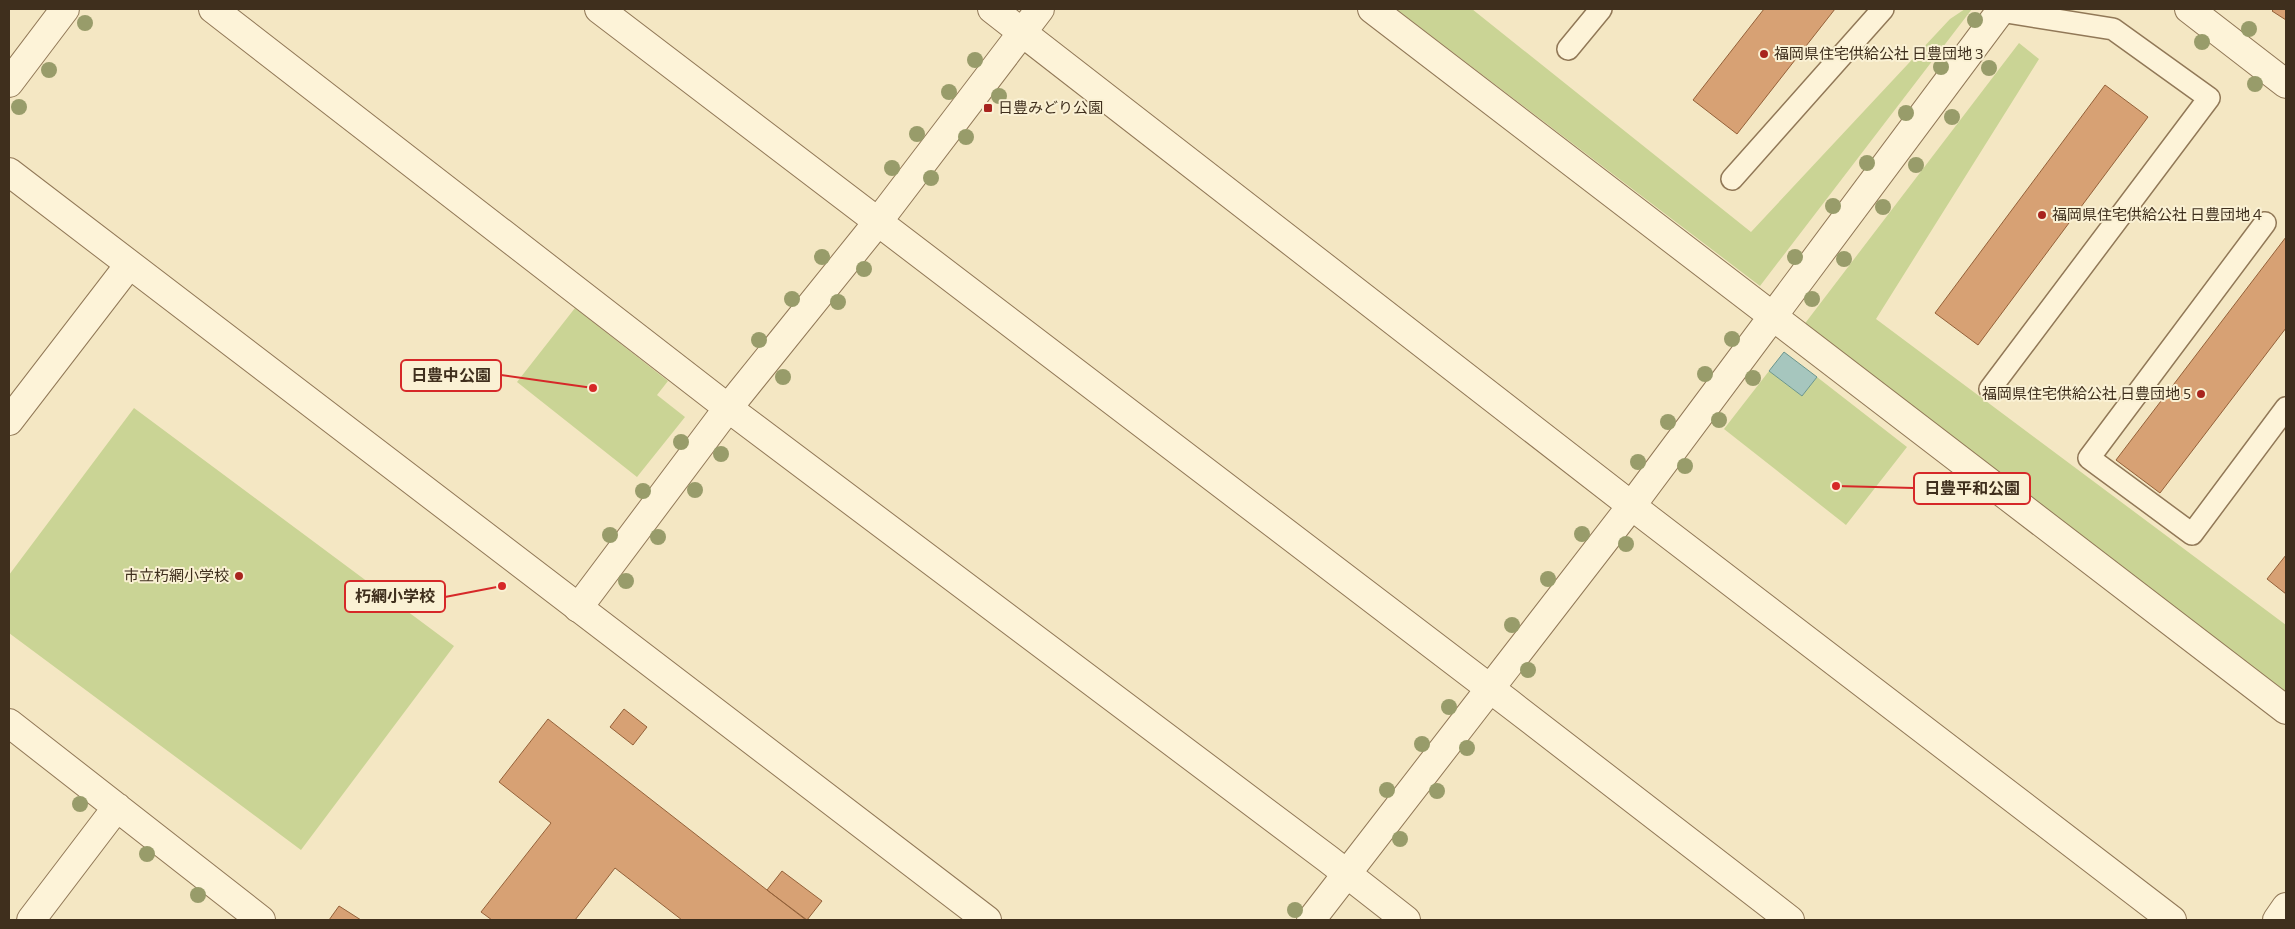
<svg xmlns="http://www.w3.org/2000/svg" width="2295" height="929" viewBox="0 0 2295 929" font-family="Bitter,'Noto Sans JP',serif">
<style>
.green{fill:#cad495}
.water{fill:#a6c6be;stroke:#6b968d}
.building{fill:#d7a174;stroke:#946139}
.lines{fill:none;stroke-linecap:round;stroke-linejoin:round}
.service-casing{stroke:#917857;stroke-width:24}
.minor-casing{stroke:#917857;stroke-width:30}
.tertiary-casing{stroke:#917857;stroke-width:30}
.service{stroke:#fdf3d8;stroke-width:21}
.minor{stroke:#fdf3d8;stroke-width:28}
.tertiary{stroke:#fdf3d8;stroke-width:28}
.tree{fill:#989c6a}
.poi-dot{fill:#a8241e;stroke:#faf1d4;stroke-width:2}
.labels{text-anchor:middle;stroke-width:4;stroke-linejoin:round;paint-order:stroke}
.poi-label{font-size:15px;fill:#3f2f1d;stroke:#faf1d4;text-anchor:start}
.leader{fill:none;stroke:#d62828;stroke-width:2}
.callout-dot{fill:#d62828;stroke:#faf1d4;stroke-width:2}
.callout{fill:#faf1d4;stroke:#d62828;stroke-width:2}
.callout-label{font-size:16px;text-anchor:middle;font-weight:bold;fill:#3f2f1d}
</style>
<rect width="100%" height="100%" fill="#f4e7c3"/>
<path class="green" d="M1396,9H1472L1751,232L1950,19L1965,9H1972L1760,286Z
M2019,43L2039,59L1876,319L2286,625V692L1803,326Z
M575,308L668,381L657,395L685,417L637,477L517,382Z
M1769,371L1802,396L1817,377L1907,447L1846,525L1724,429Z
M134,408L454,646L301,850L9,633V575Z"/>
<path class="water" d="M1784,352L1817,377L1802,396L1769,371Z"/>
<path class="building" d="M1764,9H1835L1737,134L1693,100Z
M2274,9H2286V20L2272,11Z
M2105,85L2148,117L1978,345L1935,313Z
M2286,237V328L2160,493L2116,460Z
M2286,555V594L2267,579Z
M624,709L647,727L633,745L610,727Z
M548,719L767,890L806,920H682L615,868L575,920H492L481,912L551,823L499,782Z
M782,871L822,901L807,920L767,890Z
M339,906L361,920H329Z"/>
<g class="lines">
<defs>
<path id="service" d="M1568,49L1601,9
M1732,179L1883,9
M2265,223L2089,458L2192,534L2286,408
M1990,389L2209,98L2113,29L2000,11"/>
<path id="minor" d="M213,9L728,408L1328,859L1406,920
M599,9L1509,703L1790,920
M992,9L1650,520L2172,920
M1372,9L2286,710
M2189,9L2286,84
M9,83L65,9
M9,421L129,265
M578,608L728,408L877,223L1040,9
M9,723L261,920
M31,920L117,807
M1311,920L1632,505L2002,9
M2277,920L2286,907"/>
<path id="tertiary" d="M9,172L987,920"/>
</defs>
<use href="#service" class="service-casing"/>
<use href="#minor" class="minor-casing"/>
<use href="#tertiary" class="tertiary-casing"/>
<use href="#service" class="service"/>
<use href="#minor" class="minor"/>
<use href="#tertiary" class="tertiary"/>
</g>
<g class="tree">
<circle cx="1975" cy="20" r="8"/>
<circle cx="85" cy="23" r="8"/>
<circle cx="2249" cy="29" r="8"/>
<circle cx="2202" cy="42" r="8"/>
<circle cx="975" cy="60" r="8"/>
<circle cx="1941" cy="67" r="8"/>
<circle cx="1989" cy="68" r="8"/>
<circle cx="49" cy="70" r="8"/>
<circle cx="2255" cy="84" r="8"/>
<circle cx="949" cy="92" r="8"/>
<circle cx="999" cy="96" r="8"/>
<circle cx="19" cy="107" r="8"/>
<circle cx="1906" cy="113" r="8"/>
<circle cx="1952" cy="117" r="8"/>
<circle cx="917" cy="134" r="8"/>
<circle cx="966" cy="137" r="8"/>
<circle cx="1867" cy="163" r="8"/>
<circle cx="1916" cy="165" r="8"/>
<circle cx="892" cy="168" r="8"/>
<circle cx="931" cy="178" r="8"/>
<circle cx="1833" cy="206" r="8"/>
<circle cx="1883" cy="207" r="8"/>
<circle cx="822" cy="257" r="8"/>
<circle cx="1795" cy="257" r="8"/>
<circle cx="1844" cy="259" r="8"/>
<circle cx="864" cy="269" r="8"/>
<circle cx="792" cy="299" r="8"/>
<circle cx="1812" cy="299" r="8"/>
<circle cx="838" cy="302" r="8"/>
<circle cx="1732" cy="339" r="8"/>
<circle cx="759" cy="340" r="8"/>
<circle cx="1705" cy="374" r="8"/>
<circle cx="783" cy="377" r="8"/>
<circle cx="1753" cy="378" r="8"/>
<circle cx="1719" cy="420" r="8"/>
<circle cx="1668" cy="422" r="8"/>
<circle cx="681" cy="442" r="8"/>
<circle cx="721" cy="454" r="8"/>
<circle cx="1638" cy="462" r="8"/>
<circle cx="1685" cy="466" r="8"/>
<circle cx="695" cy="490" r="8"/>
<circle cx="643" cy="491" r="8"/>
<circle cx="1582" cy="534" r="8"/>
<circle cx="610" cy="535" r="8"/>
<circle cx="658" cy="537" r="8"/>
<circle cx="1626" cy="544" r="8"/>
<circle cx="1548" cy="579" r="8"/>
<circle cx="626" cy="581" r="8"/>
<circle cx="1512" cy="625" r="8"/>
<circle cx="1528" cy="670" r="8"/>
<circle cx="1449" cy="707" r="8"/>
<circle cx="1422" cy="744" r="8"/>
<circle cx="1467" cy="748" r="8"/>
<circle cx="1387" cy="790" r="8"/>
<circle cx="1437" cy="791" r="8"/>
<circle cx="80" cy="804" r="8"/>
<circle cx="1400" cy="839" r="8"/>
<circle cx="147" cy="854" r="8"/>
<circle cx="198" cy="895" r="8"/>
<circle cx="1295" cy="910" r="8"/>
</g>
<g class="poi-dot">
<circle cx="1764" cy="54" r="5"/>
<rect x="983" y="103" width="10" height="10" rx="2.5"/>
<circle cx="2042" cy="215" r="5"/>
<circle cx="2201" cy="394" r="5"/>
<circle cx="239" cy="576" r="5"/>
</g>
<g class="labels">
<g class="poi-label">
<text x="1774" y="59">福岡県住宅供給公社 日豊団地 3</text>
<text x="998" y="113">日豊みどり公園</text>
<text x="2052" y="220">福岡県住宅供給公社 日豊団地 4</text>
<text x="2191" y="399" text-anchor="end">福岡県住宅供給公社 日豊団地 5</text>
<text x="229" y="581" text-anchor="end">市立朽網小学校</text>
</g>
</g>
<path class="leader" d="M593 388L501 375M1836 486L1914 488M502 586L445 597"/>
<g class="callout-dot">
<circle cx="593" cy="388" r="5"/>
<circle cx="1836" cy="486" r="5"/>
<circle cx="502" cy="586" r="5"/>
</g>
<g class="callout">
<rect x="401" y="360" width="100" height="31" rx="5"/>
<rect x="1914" y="473" width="116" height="31" rx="5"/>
<rect x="345" y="581" width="100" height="31" rx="5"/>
</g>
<g class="callout-label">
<text x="451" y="381">日豊中公園</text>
<text x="1972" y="494">日豊平和公園</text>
<text x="395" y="602">朽網小学校</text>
</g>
<rect width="2295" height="929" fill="none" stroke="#3f2f1d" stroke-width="20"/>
</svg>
